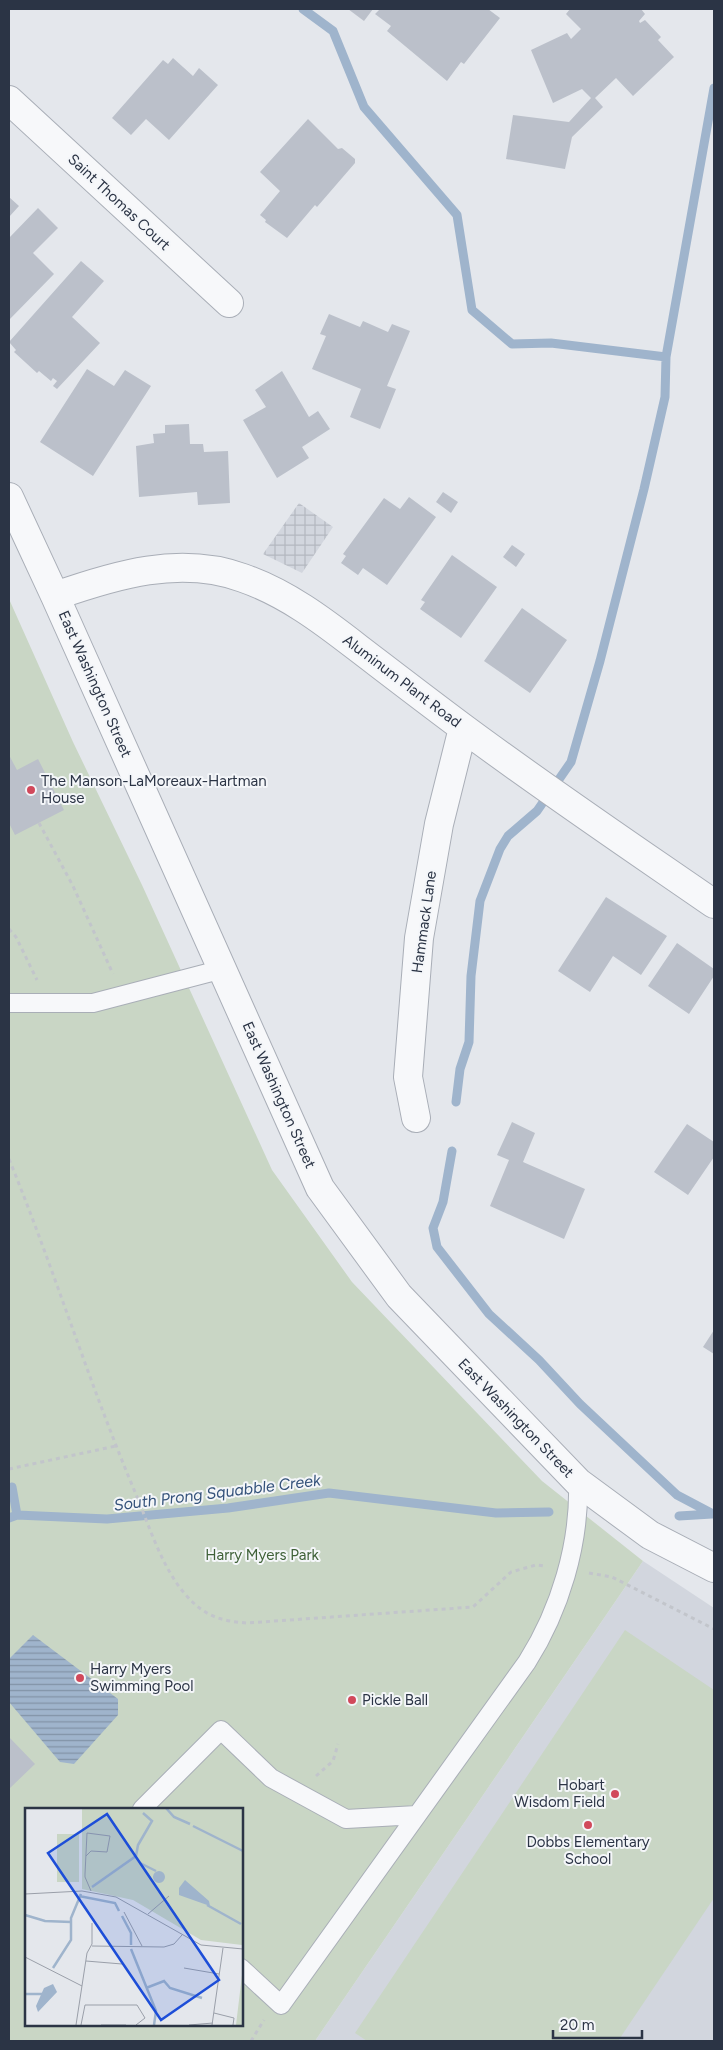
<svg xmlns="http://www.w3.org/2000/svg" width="723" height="2050" viewBox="0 0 723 2050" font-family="Figtree,sans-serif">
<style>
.built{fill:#d2d6de}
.industrial{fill:url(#industrial-grid)}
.green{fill:#c9d6c5;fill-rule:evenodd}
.water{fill:url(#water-rules)}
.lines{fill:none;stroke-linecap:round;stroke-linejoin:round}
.stream{stroke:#9fb4cc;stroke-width:9}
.building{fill:#bbc0ca}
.lane-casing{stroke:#a9aeb7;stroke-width:20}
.street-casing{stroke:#a9aeb7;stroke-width:30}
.path{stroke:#c2c5cb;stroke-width:3;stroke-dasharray:4 4;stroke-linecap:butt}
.lane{stroke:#f7f8fa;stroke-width:18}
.street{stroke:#f7f8fa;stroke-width:28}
.poi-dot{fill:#d1495b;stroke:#f4f6f9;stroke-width:2}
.labels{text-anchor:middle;stroke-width:4;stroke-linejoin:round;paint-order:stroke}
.street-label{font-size:15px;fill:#2b3445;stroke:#f4f6f9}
.poi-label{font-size:15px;fill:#2b3445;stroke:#f4f6f9;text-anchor:start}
.park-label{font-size:15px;fill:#3f6138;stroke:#f4f6f9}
.water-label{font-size:16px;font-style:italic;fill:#34527a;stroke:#f4f6f9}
.inset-river{fill:none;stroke:#9fb4cc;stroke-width:2.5}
.inset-road{fill:none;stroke:#9a9fa9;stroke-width:1}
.view{fill:#1d4ed8;fill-opacity:0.15;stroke:#1d4ed8;stroke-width:2.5}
.inset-edge{fill:none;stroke:#2b3445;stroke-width:2.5}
</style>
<defs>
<pattern id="industrial-grid" width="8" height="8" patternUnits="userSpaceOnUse" patternTransform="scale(1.25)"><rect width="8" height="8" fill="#d2d6de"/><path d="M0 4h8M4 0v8" fill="none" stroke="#b4b8c0"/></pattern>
<pattern id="water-rules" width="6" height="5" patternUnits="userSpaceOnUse" patternTransform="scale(1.25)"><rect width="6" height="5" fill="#9fb4cc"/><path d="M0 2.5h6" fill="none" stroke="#8293a7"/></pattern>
</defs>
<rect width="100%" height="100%" fill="#e4e7ec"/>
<path class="built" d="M643,1561L714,1608V2041H315Z"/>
<path class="industrial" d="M299,503L333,527L302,573L263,554Z"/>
<path class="green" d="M9,599L73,742L142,885L272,1170L352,1282L542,1481L643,1561L315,2041H9ZM26,1809H241V2024H26Z
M625,1630L714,1690V1898L618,2041H367L355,2033Z"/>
<path class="water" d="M33,1635L118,1699V1715L74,1764L60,1762L9,1702V1659Z"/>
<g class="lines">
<path class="stream" d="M303,9L333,31L364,107L457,215L472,310L512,344L551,343L666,357
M456,1102L460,1069L469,1042L471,976L480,901L500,849L508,836L537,811L571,762L600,661L644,489L665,397L666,357L714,88
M452,1151L443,1202L433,1228L437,1247L489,1314L539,1360L580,1404L677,1495L713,1514
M12,1487L17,1515
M679,1516L712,1514
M9,1518L17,1515L107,1519L228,1508L329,1493L496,1513L549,1512"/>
</g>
<path class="building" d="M348,9H373L364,21Z
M380,9H488L500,18L464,64L461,62L447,81L387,31L391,26L375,14Z
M570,9H641L645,14L639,21L640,23L645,20L661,37L658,40L674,57L633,96L616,78L595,98L603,107L572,137L565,169L506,159L513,115L569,122L591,98L582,89L553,103L531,50L567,33L571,39L581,29L566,14Z
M173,58L193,76L199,68L218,85L169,140L146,119L131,135L112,118L163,60L168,64Z
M308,119L338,149L342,148L355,159V163L317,207L315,205L287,238L265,222L266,220L260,215L280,191L260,172Z
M9,197L19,206L9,217Z
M38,208L58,228L33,253L54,274L9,320V238Z
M81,261L104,281L72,317L100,343L57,389L53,386L57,381L53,378L51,381L39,371L37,373L14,352L16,350L9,342Z
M329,314L360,327L363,321L388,332L392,324L410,331L387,386L396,389L380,429L350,417L361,389L312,369L326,336L320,334Z
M87,369L114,386L125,370L151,386L93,476L40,442Z
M282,371L309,417L318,411L330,429L302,447L309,458L277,478L243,420L266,407L255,390Z
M189,424L190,444H203L204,452L228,451L230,503L198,505L197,492L139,497L136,446L154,443L153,434L165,433V425Z
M443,492L458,502L451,513L436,502Z
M409,497L436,517L387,585L363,568L358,575L341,563L346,556L343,554L384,498L400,509Z
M512,545L525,554L516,567L503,557Z
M452,555L497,587L461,638L420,609L425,602L421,600Z
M522,608L567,640L530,693L484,661Z
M9,755L17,770L38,759L64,810L15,835L9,823Z
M606,897L667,936L641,975L613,956L590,992L558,971Z
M677,943L714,969V976L689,1014L648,986Z
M512,1122L535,1133L523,1162L585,1189L564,1239L490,1206L509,1160L497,1155Z
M687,1124L714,1142V1157L688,1195L654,1172Z
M714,1330V1354L703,1347Z
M9,1737L35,1764L9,1789Z"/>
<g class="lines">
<defs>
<path id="lane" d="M9,1003H93L223,969
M142,1809L221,1730L271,1778L346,1819L417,1815
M241,1968L281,2005L527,1662C560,1610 580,1544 578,1482"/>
<path id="street" d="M9,100L229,303
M9,497L55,596L320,1188L399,1296L578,1482L650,1535L714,1568
M55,596C115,575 180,555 243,578C286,593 322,620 358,648C392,674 427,701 462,727C544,788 630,846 714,904
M416,1118L408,1077L419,938L439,824L463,728"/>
</defs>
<use href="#lane" class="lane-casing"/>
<use href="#street" class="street-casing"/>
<path class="path" d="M39,823L73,886L113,974
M9,929L16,937L37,980
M9,1159C54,1269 89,1383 135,1492C149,1525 161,1566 185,1594C204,1616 220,1621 247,1623L473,1607L511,1572L536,1565L544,1566
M9,1469L116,1446
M589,1573L612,1577L714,1629
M316,1776L333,1761L338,1744
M251,2041L264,2020"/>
<use href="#lane" class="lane"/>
<use href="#street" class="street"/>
</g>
<g class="poi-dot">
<circle cx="31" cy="790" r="5"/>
<circle cx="80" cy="1678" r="5"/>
<circle cx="352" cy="1700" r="5"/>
<circle cx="615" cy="1794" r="5"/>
<circle cx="588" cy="1825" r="5"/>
</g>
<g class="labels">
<g class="street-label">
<text transform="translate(119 202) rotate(43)" y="5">Saint Thomas Court</text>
<text transform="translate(402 681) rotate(37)" y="5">Aluminum Plant Road</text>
<text transform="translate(95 684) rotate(66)" y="5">East Washington Street</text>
<text transform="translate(424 922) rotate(-82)" y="5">Hammack Lane</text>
<text transform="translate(279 1095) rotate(66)" y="5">East Washington Street</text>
<text transform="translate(516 1418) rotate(46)" y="5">East Washington Street</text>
</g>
<g class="poi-label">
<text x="41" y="786">The Manson-LaMoreaux-Hartman<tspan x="41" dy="17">House</tspan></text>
<text x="90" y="1674">Harry Myers<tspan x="90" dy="17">Swimming Pool</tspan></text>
<text x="362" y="1705">Pickle Ball</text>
<text x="605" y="1790" text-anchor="end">Hobart<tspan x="605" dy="17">Wisdom Field</tspan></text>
<text x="588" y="1847" text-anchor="middle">Dobbs Elementary<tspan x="588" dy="17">School</tspan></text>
</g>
<g class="park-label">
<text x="262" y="1560">Harry Myers Park</text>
</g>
<g class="water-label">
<text transform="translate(217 1492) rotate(-7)" y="6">South Prong Squabble Creek</text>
</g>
</g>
<g transform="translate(25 1808)">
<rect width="218" height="218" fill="#e4e7ec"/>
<path d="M57,0H217V137L176,132L108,92L57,81ZM54,26V74H32V26ZM217,167V217H211Z" fill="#c9d6c5"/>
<path d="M104,0H142L120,37L110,24L117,15L111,2ZM182,85L208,108H215L217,121L199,112L195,114L182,102L167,100L168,95L183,98L184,93L178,87Z" fill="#c9d6c5"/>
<path d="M128 69a6 6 0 1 1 12 0a6 6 0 1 1-12 0ZM160,72L184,93L185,98L154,87V80ZM28,176L32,184L13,204L11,198L19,180Z" fill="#9fb4cc"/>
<path class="inset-river" d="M141,0L149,9L165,16M168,18L218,43M115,55L131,63M67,79L111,48L113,37L127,13L118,5M54,88L90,95L94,103M182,97L216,116M0,107L20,113L46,114M97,108L106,125V137M106,141L131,203L129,217M28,160L46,132V110L56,86M121,180L139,173L145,180L177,190M0,186H17"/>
<path class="inset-road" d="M61,48L66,43L82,44L85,28L62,25L60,66V69L66,83M0,86L57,83L91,89L176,137L218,141M99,104L117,138M123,106L144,88M67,138L139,139L149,136L157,127M0,149L57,178M61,153L97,156M159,160L194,166M189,205L209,210L208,217M51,217L62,145L67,136V115M56,217L60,197H112L120,210L111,217M76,217H101M164,217L188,215M187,217L198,140"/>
<path class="view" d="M82,6L194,172L136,212L23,45Z"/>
<rect width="218" height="218" class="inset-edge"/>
</g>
<rect width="723" height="2050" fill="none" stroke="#2b3445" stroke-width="20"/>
<path d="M553 2030v8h89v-8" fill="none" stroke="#2b3445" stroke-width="2.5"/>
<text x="560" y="2030" font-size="15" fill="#2b3445" stroke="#f4f6f9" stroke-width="4" paint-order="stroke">20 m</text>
</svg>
